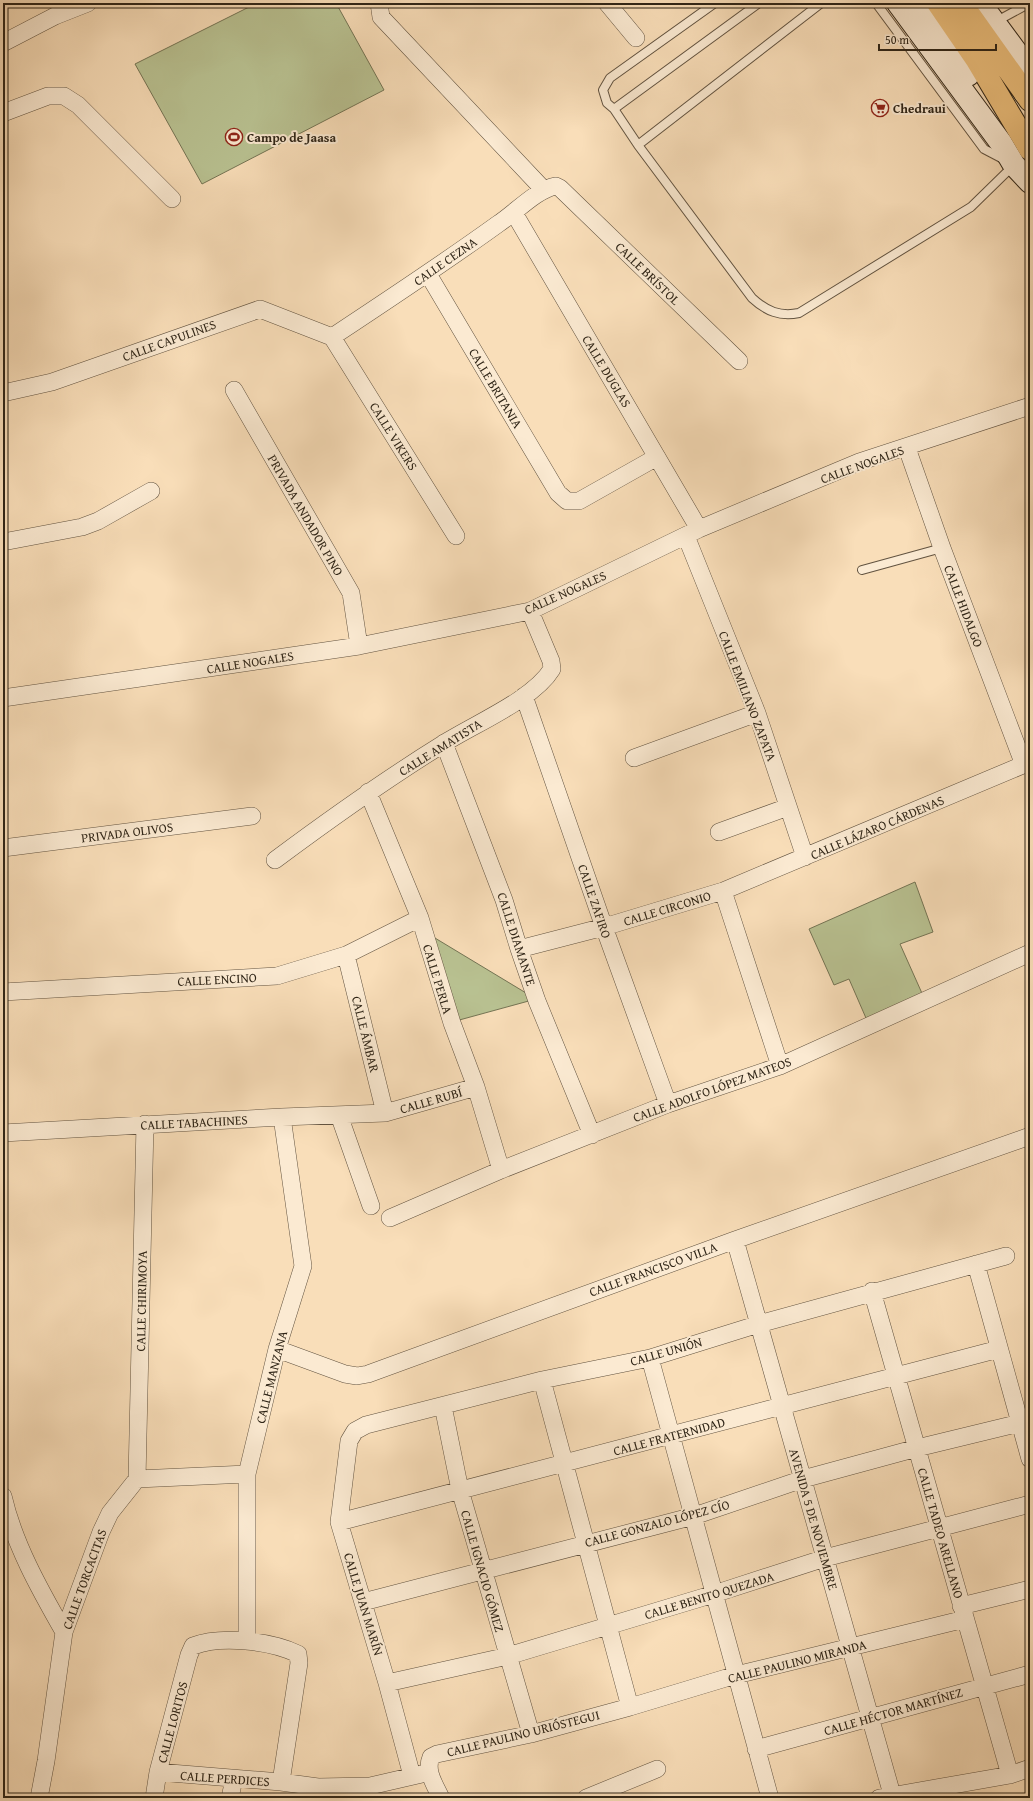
<svg xmlns="http://www.w3.org/2000/svg" width="1033" height="1801" viewBox="0 0 1033 1801" font-family="'Gentium Book Plus',serif">
<style>
.green{fill:#b9c292;stroke:#747454}
.lines{fill:none;stroke-linecap:round;stroke-linejoin:round}
.lane-casing{stroke:#625340;stroke-width:10}
.street-casing{stroke:#625340;stroke-width:18}
.secondary-casing{stroke:#2f2517;stroke-width:24}
.primary-casing{stroke:#2f2517;stroke-width:24}
.lane{stroke:#fbead2;stroke-width:8}
.street{stroke:#fbead2;stroke-width:17}
.secondary{stroke:#fbead2;stroke-width:22}
.primary{stroke:#ecbf7c;stroke-width:22}
.labels{text-anchor:middle;stroke-width:4;stroke-linejoin:round;paint-order:stroke}
.poi-label{font-size:13px;font-weight:bold;fill:#2f2517;stroke:#fbead2;text-anchor:start}
.street-label{font-size:13px;fill:#2f2517;stroke:#fbead2}
</style>
<rect width="100%" height="100%" fill="#f9deb9"/>
<filter id="stains"><feTurbulence type="fractalNoise" baseFrequency=".005" numOctaves="4"/><feColorMatrix values="0 0 0 0 .2 0 0 0 0 .09 0 0 0 0 .02 0 0 0 .5 -.17"/></filter>
<radialGradient id="worn" r=".72"><stop offset=".6" stop-color="#630" stop-opacity="0"/><stop offset="1" stop-color="#630" stop-opacity=".3"/></radialGradient>
<path class="green" d="M257,3H336L384,90L202,184L135,64Z
M915,882L933,932L900,944L925,1000L869,1025L849,979L834,985L809,929Z
M425,932L536,999L452,1022Z"/>
<g class="lines">
<defs>
<path id="lane" d="M715,3L610,78L603,90L607,103L614,109L638,145L752,298C766,311 780,317 799,313L971,207L1014,165
M876,3L984,149L1005,160
M995,22L1030,3
M614,109L759,3
M638,145L820,4
M862,570L942,548"/>
<path id="street" d="M379,3L381,17L543,189
M607,3L636,38
M3,43L55,16L88,3
M3,113L48,96H64L78,105L172,199
M514,213L699,529
M428,274L558,493L567,501H579L657,457
M332,337C388,300 444,263 498,224C515,213 537,189 556,186L560,188L739,361
M332,337L456,536
M234,390L351,593L359,646
M3,393L52,382L260,309L332,337
M907,448L942,548L1024,765
M686,536L757,713L805,857
M3,542L82,527L98,521L151,491
M524,696L604,927L668,1104
M3,698L359,646L530,611L699,529L859,462L1030,406
M444,743L504,900L519,949L537,1001L592,1135
M634,758L757,713
M368,792L420,918L452,1023L476,1087L501,1170
M719,832L788,807
M3,848L252,816
M275,860C330,819 385,780 443,744C474,724 533,700 552,669L551,661L530,611
M723,891L780,1066
M519,949L604,927L723,891L1030,762
M346,955L385,1113
M3,992L277,976L346,955L420,918
M339,1115L371,1206
M3,1133L282,1117L385,1113L476,1087
M390,1218L501,1170L668,1104L780,1066L1030,953
M735,1240L893,1798
M976,1264L1030,1459
M872,1291L1010,1775
M277,1349L345,1374L357,1376L368,1374L735,1240L1030,1136
M650,1358L770,1798
M542,1380L630,1707
M443,1406L460,1490L531,1734
M137,1479L145,1124
M3,1496C14,1544 40,1590 64,1632
M339,1522L999,1349
M363,1602L694,1516L803,1479L917,1448L1020,1423
M961,1606L1030,1589
M247,1641V1474L277,1349L303,1266L282,1117
M387,1683L508,1656L714,1594L825,1558L1030,1504
M756,1749L1030,1674
M158,1772L281,1782L318,1787L370,1786L422,1774
M412,1776L387,1683L339,1522L349,1441L355,1431L366,1425L542,1380L650,1358L759,1324L1006,1256
M39,1798L46,1761L64,1632L101,1532L110,1513L137,1479L247,1474
M154,1798L158,1772L189,1655L193,1646C221,1635 271,1641 298,1654L299,1663L281,1782
M230,1798L234,1779
M441,1798C435,1785 425,1771 431,1757L437,1754L531,1734L630,1707L736,1675L965,1619
M586,1798L657,1769
M879,1798L1010,1775L1030,1768"/>
<path id="secondary" d="M898,3L1001,143L1014,165L1030,182
M919,3L968,75
M980,3L1025,64V93"/>
<path id="primary" d="M938,3L977,60L1030,149
M961,3L1030,100"/>
</defs>
<use href="#lane" class="lane-casing"/>
<use href="#street" class="street-casing"/>
<use href="#secondary" class="secondary-casing"/>
<use href="#primary" class="primary-casing"/>
<use href="#lane" class="lane"/>
<use href="#street" class="street"/>
<use href="#secondary" class="secondary"/>
<use href="#primary" class="primary"/>
</g>
<defs>
<symbol id="supermarket-ring" viewBox="-11 -11 22 22"><circle r="9.5" fill="#fbead2" stroke="#8f2418" stroke-width="1.5"/><path d="M-6-5.5h2.5l.6 2H6L4.5 2H-2.5L-4.4-4H-6ZM-1.5 3.2a1.3 1.3 0 1 0 .1 0ZM3 3.2a1.3 1.3 0 1 0 .1 0Z" fill="#8f2418"/></symbol>
<symbol id="stadium-ring" viewBox="-11 -11 22 22"><circle r="9.5" fill="#fbead2" stroke="#8f2418" stroke-width="1.5"/><path d="M0-5a6.5 5 0 1 0 0 10a6.5 5 0 1 0 0-10ZM-3.5-1.8h7v3.6h-7Z" fill="#8f2418"/></symbol>
</defs>
<g fill-rule="evenodd">
<use href="#supermarket-ring" x="870" y="98" width="20" height="20"/>
<use href="#stadium-ring" x="224" y="127" width="20" height="20"/>
</g>
<g class="labels">
<g class="poi-label">
<text x="893" y="113">Chedraui</text>
<text x="247" y="142">Campo de Jaasa</text>
</g>
<g class="street-label">
<text transform="translate(445 261) rotate(-35)" y="5">CALLE CEZNA</text>
<text transform="translate(648 273) rotate(44)" y="5">CALLE BRÍSTOL</text>
<text transform="translate(169 340) rotate(-20)" y="5">CALLE CAPULINES</text>
<text transform="translate(607 371) rotate(59)" y="5">CALLE DUGLAS</text>
<text transform="translate(496 388) rotate(59)" y="5">CALLE BRITANIA</text>
<text transform="translate(394 436) rotate(58)" y="5">CALLE VIKERS</text>
<text transform="translate(862 464) rotate(-20)" y="5">CALLE NOGALES</text>
<text transform="translate(306 515) rotate(60)" y="5">PRIVADA ANDADOR PINO</text>
<text transform="translate(565 592) rotate(-24)" y="5">CALLE NOGALES</text>
<text transform="translate(964 606) rotate(69)" y="5">CALLE HIDALGO</text>
<text transform="translate(250 662) rotate(-9)" y="5">CALLE NOGALES</text>
<text transform="translate(748 696) rotate(69)" y="5">CALLE EMILIANO ZAPATA</text>
<text transform="translate(440 747) rotate(-32)" y="5">CALLE AMATISTA</text>
<text transform="translate(877 827) rotate(-23)" y="5">CALLE LÁZARO CÁRDENAS</text>
<text transform="translate(127 832) rotate(-7)" y="5">PRIVADA OLIVOS</text>
<text transform="translate(595 901) rotate(71)" y="5">CALLE ZAFIRO</text>
<text transform="translate(667 908) rotate(-17)" y="5">CALLE CIRCONIO</text>
<text transform="translate(517 939) rotate(72)" y="5">CALLE DIAMANTE</text>
<text transform="translate(217 979) rotate(-3)" y="5">CALLE ENCINO</text>
<text transform="translate(438 979) rotate(73)" y="5">CALLE PERLA</text>
<text transform="translate(366 1034) rotate(76)" y="5">CALLE ÁMBAR</text>
<text transform="translate(712 1089) rotate(-20)" y="5">CALLE ADOLFO LÓPEZ MATEOS</text>
<text transform="translate(431 1100) rotate(-16)" y="5">CALLE RUBÍ</text>
<text transform="translate(194 1122) rotate(-3)" y="5">CALLE TABACHINES</text>
<text transform="translate(653 1269) rotate(-20)" y="5">CALLE FRANCISCO VILLA</text>
<text transform="translate(141 1301) rotate(-89)" y="5">CALLE CHIRIMOYA</text>
<text transform="translate(666 1351) rotate(-16)" y="5">CALLE UNIÓN</text>
<text transform="translate(271 1377) rotate(-76)" y="5">CALLE MANZANA</text>
<text transform="translate(669 1436) rotate(-15)" y="5">CALLE FRATERNIDAD</text>
<text transform="translate(814 1519) rotate(74)" y="5">AVENIDA 5 DE NOVIEMBRE</text>
<text transform="translate(657 1523) rotate(-15)" y="5">CALLE GONZALO LÓPEZ CÍO</text>
<text transform="translate(941 1533) rotate(74)" y="5">CALLE TADEO ARELLANO</text>
<text transform="translate(483 1571) rotate(74)" y="5">CALLE IGNACIO GÓMEZ</text>
<text transform="translate(84 1579) rotate(-70)" y="5">CALLE TORCACITAS</text>
<text transform="translate(709 1595) rotate(-17)" y="5">CALLE BENITO QUEZADA</text>
<text transform="translate(364 1604) rotate(73)" y="5">CALLE JUAN MARÍN</text>
<text transform="translate(797 1661) rotate(-14)" y="5">CALLE PAULINO MIRANDA</text>
<text transform="translate(893 1711) rotate(-16)" y="5">CALLE HÉCTOR MARTÍNEZ</text>
<text transform="translate(172 1722) rotate(-75)" y="5">CALLE LORITOS</text>
<text transform="translate(523 1733) rotate(-14)" y="5">CALLE PAULINO URIÓSTEGUI</text>
<text transform="translate(225 1778) rotate(4)" y="5">CALLE PERDICES</text>
</g>
</g>
<rect width="1033" height="1801" fill="none" stroke="#f9deb9" stroke-width="16"/>
<rect x="4" y="4" width="1025" height="1793" fill="none" stroke="#2f2517" stroke-width="2"/>
<rect x="8" y="8" width="1017" height="1785" fill="none" stroke="#2f2517"/>
<path d="M879 44v6h117v-6" fill="none" stroke="#2f2517" stroke-width="2"/>
<text x="885" y="44" font-size="12" fill="#2f2517" stroke="#fbead2" stroke-width="3" paint-order="stroke">50 m</text>
<rect width="100%" height="100%" filter="url(#stains)"/>
<rect width="100%" height="100%" fill="url(#worn)"/>
</svg>
